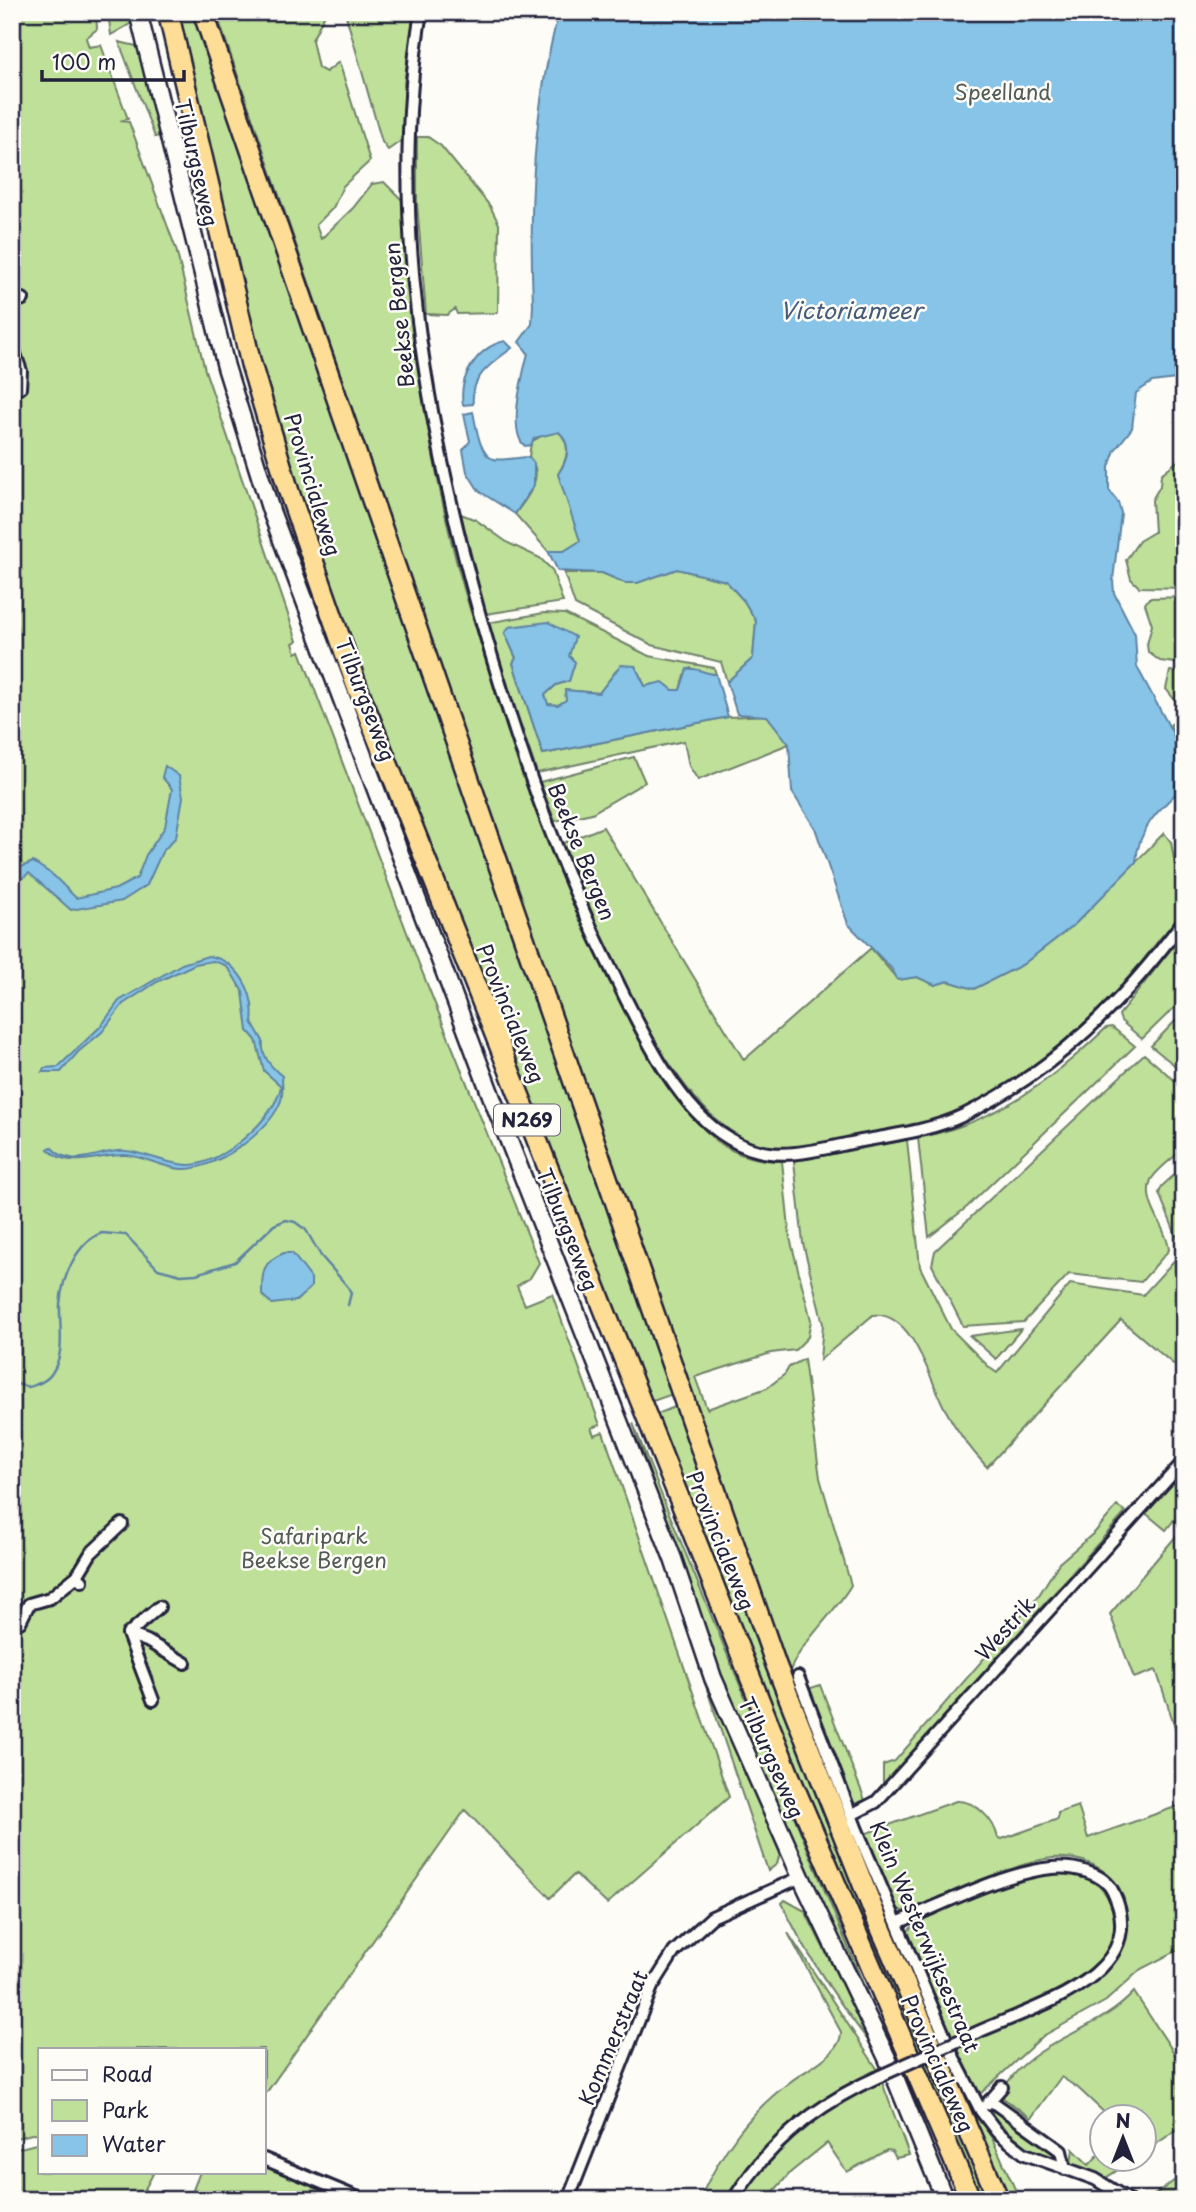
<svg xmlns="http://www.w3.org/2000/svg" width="1196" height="2212" viewBox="0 0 1196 2212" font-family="'Playpen Sans',sans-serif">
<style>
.green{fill:#bee099;stroke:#70816a;stroke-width:2}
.water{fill:#87c4e7;stroke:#5f83a2;stroke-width:2}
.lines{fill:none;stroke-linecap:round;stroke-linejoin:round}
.stream{stroke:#5f83a2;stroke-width:2.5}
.street-casing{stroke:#22223b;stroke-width:16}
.secondary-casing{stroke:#22223b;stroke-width:21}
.highway-casing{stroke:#22223b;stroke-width:24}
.street{stroke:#fdfcf7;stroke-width:10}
.secondary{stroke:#fdfcf7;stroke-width:16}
.highway{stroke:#fedd96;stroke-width:19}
.street-bridge-casing{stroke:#22223b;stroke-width:16;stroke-linecap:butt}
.street-bridge{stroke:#fdfcf7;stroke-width:10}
.labels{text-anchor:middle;stroke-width:5;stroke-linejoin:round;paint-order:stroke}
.shield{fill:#fdfcf7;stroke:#646373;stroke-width:2}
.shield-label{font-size:19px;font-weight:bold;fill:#22223b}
.park-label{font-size:21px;fill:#515b57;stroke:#fdfcf7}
.street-label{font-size:21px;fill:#22223b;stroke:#fdfcf7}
.water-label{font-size:23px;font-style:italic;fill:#455b77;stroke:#fdfcf7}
</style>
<rect width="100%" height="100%" fill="#fdfcf7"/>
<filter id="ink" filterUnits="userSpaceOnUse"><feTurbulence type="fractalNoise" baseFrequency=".0143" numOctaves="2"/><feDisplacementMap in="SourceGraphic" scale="14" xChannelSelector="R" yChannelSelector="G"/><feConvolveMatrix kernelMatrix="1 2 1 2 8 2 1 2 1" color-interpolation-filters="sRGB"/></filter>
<g filter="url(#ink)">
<path class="green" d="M12,12H96L97,29L86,38L89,47L101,45L128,119L120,121L129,122L176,249L205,370L297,641L293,643L296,653L300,651L419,964L539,1263L530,1278L517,1286L525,1305L552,1294L600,1425L591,1428L594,1435L603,1432L729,1797L607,1904L575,1874L550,1898L465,1810L264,2096V2049H40V2132L12,2139Z
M108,12H133L130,24L111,35Z
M179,12H197L673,1394L647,1403L404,790L303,508L248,320Z
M216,12H326L312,40L318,68L326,72L339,62L370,161L343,186L333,208L316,225L321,239L353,208L372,184L384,182L405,203C406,317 426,433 452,544C464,595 481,645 498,694C534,806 575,914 630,1018C654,1062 677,1109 717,1141C737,1156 757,1161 782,1161L790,1238L811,1320L808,1337L795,1350L771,1353L695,1377L707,1409L767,1388L785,1374L789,1367L804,1359L820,1478L851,1585C834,1615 796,1646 788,1677Z
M345,12H414L404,84V139L388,150L382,142Z
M119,42L136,46L144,53L159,136L155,137Z
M417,137H428L441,146L490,206L499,224L498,311L495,313L457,314L455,309L447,315L426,314L417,203Z
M559,432C572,445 567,460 558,474L581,541L564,551H548L515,514C527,498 546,476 529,457L531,442L547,433Z
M1184,456V588L1139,587L1131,579L1126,560L1139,541L1154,532L1152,500L1160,486L1161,474Z
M461,514L476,520L508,543L540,558L552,570L563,602L485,614Z
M677,569L726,581L744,601L756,621L753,658L727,682L721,662L652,645L575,605L564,573H602L625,583H637Z
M1184,597V664L1160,661L1148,652L1147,644L1152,625L1145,604L1149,598Z
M544,613L565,614L649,656L714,668L716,674H706L691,668L684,675L680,690H673L663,683L645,686L635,666L616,671L599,693L565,690L566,700L558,705L547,704L545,695L556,685L569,681L575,662L569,656L572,643L505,633L516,658L513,663L543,754L728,717L767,715L789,744L698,780L689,766L684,741L537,773L487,623Z
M1170,671L1184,673V754L1170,725L1181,717L1182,709L1166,689Z
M634,757L645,782L592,813L555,821L540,782Z
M603,827L744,1060L871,948L898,980L917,977L935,985L948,981L974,989L1022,965L1074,925L1164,833L1171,842L1175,865H1184C1184,877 1188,896 1183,907C1179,919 1165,932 1158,941C1106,1010 1039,1069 963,1111C932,1128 802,1151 766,1147C760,1146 752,1143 746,1140C663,1100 598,926 563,843Z
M1184,933V998L1142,1039L1121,1021L1119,1015Z
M1184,1012V1073L1151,1046Z
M1112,1027L1135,1046L967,1207L929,1237L918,1138C995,1123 1051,1081 1106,1028Z
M1144,1054L1180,1085L1184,1105V1148C1175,1157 1157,1169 1151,1180C1141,1203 1168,1228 1169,1250L1141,1282L1069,1274L1024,1322L963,1326L932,1265L935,1251Z
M907,1140L920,1267L951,1329L990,1368L997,1373L1070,1284L1143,1295L1184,1250V1373L1121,1320L987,1467C971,1450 956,1430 945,1409C930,1382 914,1311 873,1315L820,1360L823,1324L803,1243L794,1161Z
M1184,1166V1234L1178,1240L1159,1193L1162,1186Z
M1021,1329L996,1359L970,1336Z
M677,1406L770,1679L987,2200H976L652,1416Z
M633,1423L666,1506L884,2034L782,1825L713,1666Z
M1184,1465V1754L1156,1670L1134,1678L1110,1614L1183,1528L1174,1520L1166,1530L1143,1511Z
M1117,1506L1126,1512L883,1786V1765L895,1761L1039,1595L1059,1563L1095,1532Z
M685,1624L780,1853L777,1864L768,1871Z
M820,1685L865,1800L854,1804L851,1798L808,1689Z
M956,1801C976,1800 994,1820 998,1838L1002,1839L1058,1819V1813L1078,1806L1088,1838L1184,1804V1947L1141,1969L1106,2001L1043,2036L980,2094H977L956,2049C998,2030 1066,2008 1100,1978C1119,1961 1129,1937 1126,1911C1123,1874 1087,1855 1053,1858C1018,1861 948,1896 913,1910L902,1911L895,1906L864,1834Z
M1051,1873C1076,1872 1098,1877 1110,1901C1137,1961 1061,1989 1020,2007C997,2017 974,2028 951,2038L908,1942L907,1932C923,1912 1024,1878 1051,1873Z
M785,1900L805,1911L873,2047C839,2003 805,1954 782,1903Z
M788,1933L878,2070C810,2105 768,2135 726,2200H699C721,2153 748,2113 790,2082C806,2069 842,2054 841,2032Z
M1134,1992L1184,2068V2125L1144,2152V2118L1109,2117L1078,2088L1061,2077L1031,2118L999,2095C1001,2088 1007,2084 1011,2078C1044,2037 1100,2030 1134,1992Z
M882,2082L909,2155L896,2158L892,2151L887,2150L847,2172L827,2143L791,2172L766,2200H740C773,2147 824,2107 882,2082Z
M960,2093L992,2138L1020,2200H1009Z
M994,2107L1060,2151L1056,2159L1026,2147L991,2116Z
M40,2143V2172H154L139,2200H12V2150Z
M1073,2149L1089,2165L1101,2152L1102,2160H1133L1104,2179L1071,2164Z
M264,2165L271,2168L349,2200H189L200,2172H264Z
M1184,2174V2200H1147Z"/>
<path class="water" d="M559,12H1090L1097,18L1099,12H1184V378L1152,382L1136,393L1132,428L1115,450L1109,467V490L1118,502L1121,513L1113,580L1114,593L1135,634L1137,667L1184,754V786C1159,809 1138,828 1136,862L1074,925L1022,965L974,989L948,981L935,985L917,977L898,980L891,968L848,924L815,828L792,792L789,744L767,716L737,714L727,682L753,658L756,621L744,601L726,581L677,569L637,583H625L602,573L558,571L548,551H564L580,541L558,474C568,460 572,445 559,432L534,438L531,445L525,446C507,432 523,373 528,353L519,342L532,324L533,305C529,206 533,108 559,12Z
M505,341L512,348C492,363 470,376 473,404L463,405C458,378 477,347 505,341Z
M473,412C476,424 479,456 494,459C500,461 520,457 529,457L534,463V485L515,514L479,491L467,472L463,450L470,441L464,414Z
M548,622L575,637L569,656L575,662L569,681L556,685L545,695L548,704L558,705L566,700L565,690L599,693L621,665L635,666L645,686L663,682L673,690H680L687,669C697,667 705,674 716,674L728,717L543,754L513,663L516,658L505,633L509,627Z
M165,766L179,776L183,797L176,837L162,852L147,885L122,901L71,910L29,873L19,881H12V871L33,862L53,875L76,898L116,889L137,878L146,855L165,827L172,789L162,777Z
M208,956C238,960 256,993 252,1022L263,1041C261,1056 271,1067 282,1076C282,1085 284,1095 280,1103C268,1133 215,1170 182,1169C163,1168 144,1156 125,1155C98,1154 69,1171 48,1149L51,1147C73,1172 101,1148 126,1151C147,1153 167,1165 189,1165C221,1165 276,1118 281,1086L264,1071L256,1040L248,1031L243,992L231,972L225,965L213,961L195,964L157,982L123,1004L102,1032L78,1052L61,1072H42L44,1068L58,1067L101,1026L119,1001L182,964Z
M284,1253H292L311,1278V1287L296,1301L272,1304L262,1295C262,1274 261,1262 284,1253Z"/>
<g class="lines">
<path class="stream" d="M12,1383L29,1387C38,1384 47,1381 52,1373C66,1352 59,1327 60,1304C62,1279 76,1242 102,1233L126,1235L158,1269L181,1275L196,1274L235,1262L274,1225L286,1220L295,1222L306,1230L321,1256L348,1287L351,1293L348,1305"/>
<defs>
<path id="street" d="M421,12C387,215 426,421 480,616C515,739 556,861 614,975C641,1029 675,1106 728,1138C767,1163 804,1153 846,1144C884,1136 929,1132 964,1115C1055,1071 1125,1000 1184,920
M12,303L23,299
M12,345L21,371L20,388
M77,1576L91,1553L122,1524
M20,1622L29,1604L50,1598L77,1576L82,1581
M128,1634L153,1700
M128,1634L147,1641L185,1663
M128,1634L159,1607
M798,1677L857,1830L954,2058L981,2111L997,2132L1025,2154L1095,2179L1129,2200
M851,1815L876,1802L1184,1461
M897,1923C944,1904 1002,1873 1052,1868C1072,1866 1104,1872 1113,1892C1153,1975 1036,2006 978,2032
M990,2100L1061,2151L1065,2169
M987,2104L1002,2087
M264,2159L363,2200
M568,2200L652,1987L674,1952L712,1917L801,1877
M733,2200C768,2143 819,2103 880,2076"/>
<path id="secondary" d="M138,12L226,367L271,511L492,1098L673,1559L713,1678L801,1877L887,2058L945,2200"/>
<path id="highway" d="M168,12L251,364L289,492L356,684L789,1775L971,2200
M203,12L776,1665L876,1917L999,2200"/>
</defs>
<use href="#street" class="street-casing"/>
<use href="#secondary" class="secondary-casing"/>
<use href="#highway" class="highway-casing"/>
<use href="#street" class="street"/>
<use href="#secondary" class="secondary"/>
<use href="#highway" class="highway"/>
<defs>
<path id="street-bridge" d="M880,2076L978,2032"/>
</defs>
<use href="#street-bridge" class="street-bridge-casing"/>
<use href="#street-bridge" class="street-bridge"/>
</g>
</g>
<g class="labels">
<rect class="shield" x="494" y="1104.5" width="66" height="31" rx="5"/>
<g class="shield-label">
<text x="527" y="1127">N269</text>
</g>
<g class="park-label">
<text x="1003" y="100">Speelland</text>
<text x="314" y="1544">Safaripark<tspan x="314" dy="24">Beekse Bergen</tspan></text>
</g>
<g class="street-label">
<text transform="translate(196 163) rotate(77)" y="7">Tilburgseweg</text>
<text transform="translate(400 315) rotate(-96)" y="7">Beekse Bergen</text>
<text transform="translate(312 485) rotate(73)" y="7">Provincialeweg</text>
<text transform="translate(365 700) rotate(69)" y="7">Tilburgseweg</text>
<text transform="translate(581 852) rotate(68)" y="7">Beekse Bergen</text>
<text transform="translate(510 1014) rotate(68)" y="7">Provincialeweg</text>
<text transform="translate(567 1230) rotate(68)" y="7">Tilburgseweg</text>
<text transform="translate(720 1541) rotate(68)" y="7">Provincialeweg</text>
<text transform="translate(1006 1629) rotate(-48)" y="7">Westrik</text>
<text transform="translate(771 1758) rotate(66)" y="7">Tilburgseweg</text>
<text transform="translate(924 1937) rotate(67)" y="7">Klein Westerwijksestraat</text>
<text transform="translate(614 2038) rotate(-67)" y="7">Kommerstraat</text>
<text transform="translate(937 2064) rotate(66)" y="7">Provincialeweg</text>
</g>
<g class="water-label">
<text x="851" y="319">Victoriameer</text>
</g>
</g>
<rect width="1196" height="2212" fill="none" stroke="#fdfcf7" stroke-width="42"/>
<rect x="21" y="21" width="1154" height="2170" fill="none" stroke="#22223b" stroke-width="2.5" filter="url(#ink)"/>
<rect x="38" y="2048" width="228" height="126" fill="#fdfcf7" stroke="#a5a5ac" stroke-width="2"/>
<rect x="52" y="2070" width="35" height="10" fill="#fdfcf7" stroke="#a5a5ac" stroke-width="2"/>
<text x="102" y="2082" font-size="21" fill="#22223b">Road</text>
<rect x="52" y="2100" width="35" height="21" fill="#bee099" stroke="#a5a5ac" stroke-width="2"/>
<text x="102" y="2118" font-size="21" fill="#22223b">Park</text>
<rect x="52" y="2135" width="35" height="21" fill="#87c4e7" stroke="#a5a5ac" stroke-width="2"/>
<text x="102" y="2152" font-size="21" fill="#22223b">Water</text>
<g transform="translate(1123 2138)"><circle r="33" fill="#fdfcf7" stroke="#a5a5ac" stroke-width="2"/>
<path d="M0-5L12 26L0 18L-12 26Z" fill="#22223b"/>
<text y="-10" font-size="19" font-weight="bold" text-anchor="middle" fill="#22223b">N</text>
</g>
<path d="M42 70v10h142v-10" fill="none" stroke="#22223b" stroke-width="3.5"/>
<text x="52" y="70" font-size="21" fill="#22223b" stroke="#fdfcf7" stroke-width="5" paint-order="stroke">100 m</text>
</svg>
